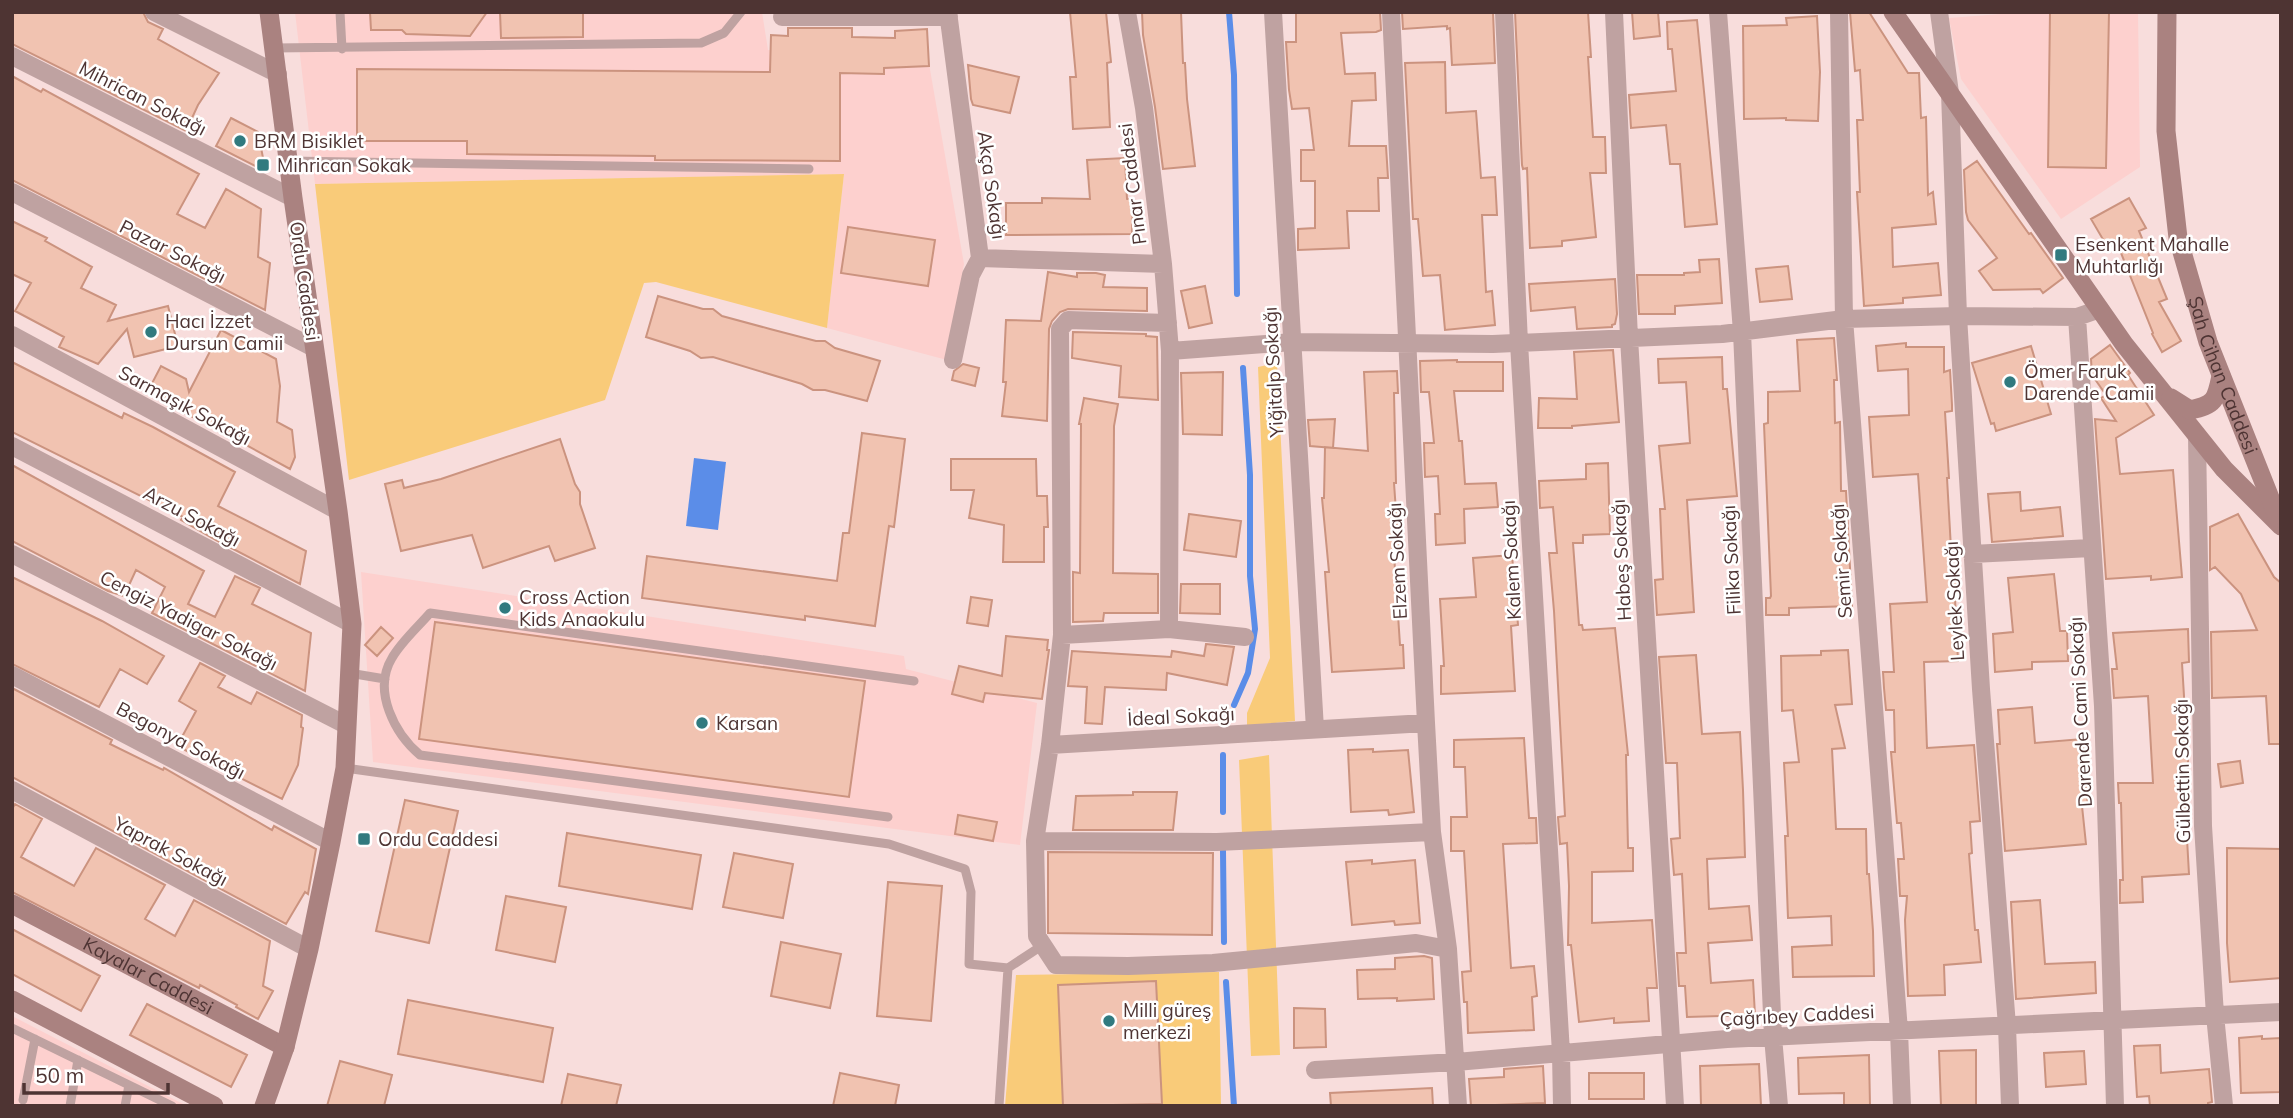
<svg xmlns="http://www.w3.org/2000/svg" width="2293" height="1118" viewBox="0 0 2293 1118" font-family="Mulish,sans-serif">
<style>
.built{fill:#fdd0ce}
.green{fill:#f9cb79}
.water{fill:#5b8de8}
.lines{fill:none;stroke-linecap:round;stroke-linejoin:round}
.stream{stroke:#5b8de8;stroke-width:6}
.building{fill:#f1c3b1;stroke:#cb937f;stroke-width:2}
.service{stroke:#bfa2a1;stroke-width:9}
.minor{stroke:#bfa2a1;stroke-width:18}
.secondary{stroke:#aa8280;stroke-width:19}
.poi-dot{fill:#317a7f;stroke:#fff;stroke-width:2.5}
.labels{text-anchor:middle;stroke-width:5;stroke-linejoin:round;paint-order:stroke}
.street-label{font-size:19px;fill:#4e3433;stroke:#fff}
.poi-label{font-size:19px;fill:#4e3433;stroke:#fff;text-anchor:start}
</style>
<rect width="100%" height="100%" fill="#f8dddc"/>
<path class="built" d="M295,12H762L768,50L928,58L964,264L947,360L827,328L844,174L315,184Z
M2027,12H2138L2140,167L2061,219L1961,79L1949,18Z
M361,572L904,656L906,669L1037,703L1020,845L373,762Z
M12,1016L187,1106H12Z"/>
<path class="green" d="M844,174L827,328L656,282L644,283L605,400L349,480L315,184Z
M1277,363L1295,721L1247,726V713L1270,658L1258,367Z
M1269,755L1280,1055L1251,1056L1239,760Z
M1219,972L1221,1106H1005L1016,975Z"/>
<path class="water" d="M694,458L726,462L718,530L686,526Z"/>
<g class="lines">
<path class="stream" d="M1229,12L1234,75L1237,294
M1234,705L1248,673L1255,629L1250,576V475L1243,368
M1223,755V812
M1223,851L1224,942
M1226,982L1234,1106"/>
</g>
<path class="building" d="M12,12H143L148,22L163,29L158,39L219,73L198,105L186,131L12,44Z
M370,12H487L470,36L406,34L402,30H371Z
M500,12H583V37L501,38Z
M1070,12H1106L1111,62L1107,63L1110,127L1073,129L1070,77H1076Z
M1142,12H1181L1183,63H1185L1187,99L1195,166L1163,169L1155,107L1143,35Z
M1296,12H1380L1381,30L1376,32L1341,33L1345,74L1375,73L1376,100L1352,101L1349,146H1386L1388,178H1378L1379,211H1347L1349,248L1298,250V229L1315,228V181H1301V150H1314L1309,108L1292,109L1289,90L1286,42H1296Z
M1402,12H1493L1495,63L1452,65L1450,28L1447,29V26L1403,29Z
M1515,12H1588L1591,57H1588L1593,137H1605L1606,173H1590L1596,237L1562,241V246L1530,248L1527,168L1523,169L1522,165Z
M1632,12H1658L1660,36L1634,39Z
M1850,12H1869L1908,73H1919L1921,118L1926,117L1928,195L1933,192L1936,224L1892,228L1893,267L1938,263L1941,295L1903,298V303L1864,306L1857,192H1860L1857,120H1863L1860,70L1855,71Z
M2050,12H2109L2106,168L2048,167Z
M1817,16L1820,72L1818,121L1786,120V118L1744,119L1743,26L1787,25L1786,18Z
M1697,20L1717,224L1685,227L1680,164H1670L1666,125L1631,128L1629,95L1676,91L1672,49H1668L1667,22Z
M788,28H852V37L895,38V31L927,29L929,66L884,68V74L840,73V161L655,160V156L467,154V141H357V69L770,72L771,35L788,36Z
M1445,62L1446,113L1476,111L1481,178L1495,177L1497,215H1482L1486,292L1492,291L1495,325L1445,330L1440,275L1423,276L1418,219H1413L1405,63Z
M968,65L1019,77L1010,113L973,105L971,99Z
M12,76L41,92L43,89L199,174L177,214L205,228L226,189L261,209L258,257L270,263L265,310L12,180Z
M231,118L258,132L264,163L261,169L216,146Z
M1125,158L1127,199L1133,200L1132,234L1006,235V203H1042V198L1090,199L1087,160Z
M1977,161L2029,234L2031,233L2063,278L2043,293L2040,289L1993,290L1979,271L1997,258L1968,220L1966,212L1964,170Z
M2129,198L2146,228L2139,231L2167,299L2159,302L2181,341L2162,352L2152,334L2153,333L2117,243L2108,248L2091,219Z
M12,221L47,238L45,241L92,267L81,288L116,305L108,321L168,306L178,346L134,357L127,329L98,364L59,347L64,337L15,311L31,283L12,274Z
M848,227L935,240L928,286L841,273Z
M1719,259L1722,303L1675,306V314H1639L1637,275H1684V273L1700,272L1699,260Z
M1788,266L1792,299L1760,302L1756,269Z
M1048,272L1077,277V273H1096L1105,275L1103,287L1147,288V311L1068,309L1060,312L1052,321L1049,329L1047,421L1002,416L1006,382H1003L1006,320L1041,321Z
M1615,279L1617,314L1615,324L1612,325V327L1577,329L1575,307L1531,311L1529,284Z
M1205,286L1212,323L1189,328L1181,291Z
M658,296L703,309H713L722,316L770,329L816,341H825L835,348L880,361L867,401L825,390H813L802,384L713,357L701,358L690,351L646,337Z
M221,330L276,359L280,386L277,422L292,430L295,457L290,469L206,423L175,409L176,405L148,391L161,366L186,379L189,392Z
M1073,332L1146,334V336L1157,337L1158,400L1119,397L1121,366L1072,358Z
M1834,338L1837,380H1834L1835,423L1840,422L1841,491H1846L1852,606L1789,608V615H1766V598H1770L1771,596L1764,424L1768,423V392L1800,391L1797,340Z
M1906,343V347H1944V372L1950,370L1952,405V411L1945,412L1949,478H1947L1952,566H1957L1959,597L1955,598L1958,661L1924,662L1927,748L1974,745L1980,821L1970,822L1972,853L1969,854L1975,930H1978L1981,962L1944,965L1945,995L1908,996L1905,920L1907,896H1900L1898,859H1904L1901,823H1897L1891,752H1895L1894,710H1886L1884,688L1883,672H1894L1890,604L1927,602L1918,474L1873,477L1869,417L1909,415L1908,369L1878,371L1876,346Z
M2110,345L2130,373L2128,375L2154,415L2116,438L2120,474L2173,470L2182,577L2151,580V576L2106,579L2095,419L2116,421L2101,398L2106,395L2092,375L2091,359Z
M2031,346L2051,414L1996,431L1994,423L1991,424L1972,363Z
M1613,350L1619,422L1572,426V428H1538L1539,398L1577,399L1574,352Z
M1722,357L1723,389H1727L1737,496L1687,500L1694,612L1657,615L1655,580L1663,579L1660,509H1665L1659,446L1690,443L1686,382L1659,383L1658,359Z
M1457,360V362H1503V391H1454L1459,441H1462L1465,484L1496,483L1498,507L1464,509L1465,543L1436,545L1435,514H1440L1438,476L1425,477L1424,443H1434L1429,392H1421L1420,361Z
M12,362L122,418L124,413L153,427L235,472L218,506L306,551L300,584L216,540L181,520L183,517L12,432Z
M963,364L979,368L975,386L952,380L954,371Z
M1397,371L1398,393H1394L1396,483H1394L1399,554H1394L1400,645H1403L1404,668L1332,672L1325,572H1329L1322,498H1324L1325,447L1368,451L1364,372Z
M1223,372L1222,435L1183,434L1181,373Z
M1084,398L1118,404L1114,426L1113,573L1158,574V613H1104L1103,621L1073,622V572L1080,573L1081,424H1079Z
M1335,419L1333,448L1310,446L1308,420Z
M862,433L905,439L894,527L889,526L875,626L805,616V620L642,598L647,556L837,581L843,533H849Z
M560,439L575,484L580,492V504L595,548L555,561L549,546L483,568L472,535L401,551L385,484L402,480L404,488L441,479Z
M951,459H1036L1037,496H1047L1048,527H1044V562H1003L1004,525L969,518L974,490H951Z
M1608,463L1610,534L1583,535V543H1573L1579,625H1582L1583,630L1615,628L1628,755H1626L1628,848H1633V871L1592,872V923L1652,920L1657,988H1647L1649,1021L1614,1023V1018L1579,1022L1571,945H1568L1569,886L1567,843L1560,844L1558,817L1565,816L1554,611L1549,553H1557L1553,507L1540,508L1539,481L1586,479V464Z
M12,465L204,571L188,604L215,617L235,576L260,588L252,604L311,633L305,691L152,613L165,587L136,570L124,596L108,591L12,541Z
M2020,492L2021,511L2060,507L2063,536L1992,542L1988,494Z
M1189,514L1241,521L1236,557L1184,550Z
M2238,514L2274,577L2281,583V744H2269L2266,696L2212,698L2211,632L2257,630L2241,594L2215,567L2210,570V527Z
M1512,555L1518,625L1511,626L1515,691L1441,694V666H1444L1440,599L1476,597L1473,558Z
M2054,574L2060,631H2067L2068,661L2032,662V669L1995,672L1993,634L2013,632L2008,578Z
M12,577L102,621L164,656L147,684L120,669L99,707L12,664Z
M1181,584H1220V614L1180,613Z
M971,597L992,600L988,626L967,623Z
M435,622L865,681L849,797L419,739Z
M381,627L393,638L377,656L365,645Z
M2188,629L2189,662L2182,663L2188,762L2189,803H2185L2189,874L2142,877L2143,902L2120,903V880H2123L2121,803H2119L2118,783H2153L2148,696L2114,698L2112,669H2117L2113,633Z
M1006,636L1048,640L1047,650H1049L1042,699L985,693L983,702L952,694L959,666L1002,676Z
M1206,644L1234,647L1227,685L1167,673L1166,690L1105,687L1102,724L1085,723L1087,687L1068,686L1072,651L1171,657L1172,651L1204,656Z
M1848,650L1852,704L1835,705L1845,748L1832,749L1836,829H1866L1867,874H1869L1873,931L1874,976L1793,977L1792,947L1832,945L1831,916L1788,918L1785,836H1788L1784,763L1799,762L1793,710L1782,711L1781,656L1821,655V651Z
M1696,655L1702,734L1740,732L1743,790L1745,857L1707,859L1709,909L1749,906L1752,940L1708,943L1711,983L1753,980L1755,1015L1687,1017L1685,986H1679L1677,953H1686L1682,874L1674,875L1671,839L1680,838L1677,763H1666L1659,657Z
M200,663L225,676L218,687L251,704L257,692L302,715L301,727L303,728L298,765L282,799L177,746L196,711L179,701Z
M12,688L112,740L110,744L163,770L164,768L272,830L274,826L316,849L308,894L305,892L286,924L12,777Z
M2032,707L2035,743L2082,739L2088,806H2082L2086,844L2005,851L1997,744H2000L1998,710Z
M1524,738L1529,818H1536L1537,843L1503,844L1511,968L1534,966L1537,996L1532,997L1534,1030L1468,1033L1467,1002H1464L1462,972L1471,971L1464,851H1451V817H1467L1465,767H1454V740Z
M1373,749V752L1408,750L1414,812L1389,815L1388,810L1351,812L1348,750Z
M2240,761L2243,783L2221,787L2218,764Z
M1133,792H1177L1173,830H1073L1076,796L1133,795Z
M405,800L458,811L429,943L376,931Z
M15,804L42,819L21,857L74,886L96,848L165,885L145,919L175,936L194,900L270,941L263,986L273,991L258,1019L236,1007L237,1005L200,985L199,988L12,892V809Z
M958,815L997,822L993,841L955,834Z
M567,833L701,855L692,909L559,886Z
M2227,848L2281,849V978L2230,982L2227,943Z
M1048,852L1213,853L1212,935L1048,933Z
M734,853L793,864L783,918L723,907Z
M1372,860V864L1415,860L1420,923L1395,925L1394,921L1352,925L1346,862Z
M888,882L942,886L931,1021L877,1016Z
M506,896L566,907L555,962L496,950Z
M2040,900L2045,964L2095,962L2096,993L2016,999L2011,902Z
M12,929L100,976L81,1011L12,974Z
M781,942L841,954L830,1008L771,996Z
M1424,956L1432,958L1434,999L1397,1001V998L1358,999L1357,970L1395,969V958Z
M1156,981L1162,1104L1063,1106L1058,985Z
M408,1000L553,1028L543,1082L398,1054Z
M147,1004L247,1055L231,1087L130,1035Z
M1294,1008L1325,1009L1326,1047L1294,1048Z
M2262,1036V1039L2281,1038V1092L2241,1093L2239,1038Z
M2160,1045L2161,1073L2209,1069L2212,1102L2208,1103V1106H2150L2149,1096L2137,1097L2134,1046Z
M1976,1050V1106H1941L1939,1051Z
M2084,1051L2086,1084L2046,1087L2044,1053Z
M1869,1055L1870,1106H1844V1093L1799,1094L1798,1058Z
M340,1061L392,1075L384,1106H327Z
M1759,1064L1761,1106H1701L1700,1066Z
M1543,1066L1545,1103L1471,1106L1469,1079L1504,1077V1069Z
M840,1073L899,1085L895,1106H833Z
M1589,1073H1644V1099H1589Z
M568,1074L621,1085L616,1106H561Z
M1432,1088L1433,1106H1331L1330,1093Z"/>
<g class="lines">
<path class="service" d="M340,12L342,49
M274,48L701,43L724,33L741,12
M288,161L809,169
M349,673L385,679
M345,768L889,844L965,869L971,892L969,964L1008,968
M888,817L420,755C395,734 372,691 392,658C401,642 418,627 430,613L914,681
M12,1028L172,1106
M23,1100L35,1039
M70,1106L78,1060
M125,1106L129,1085
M999,1106L1008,968L1043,945"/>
<path class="minor" d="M154,12L278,74
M948,12L980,258L971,275L953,360
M1127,12L1144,108L1163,264L1170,351L1169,629L1062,635L1050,745L1035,841L1037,936L1056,965L1128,966L1213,963L1416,943L1448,949
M1273,12L1315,729
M1391,12L1426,723L1432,832L1448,949L1458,1106
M1504,12L1519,343L1561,1053L1562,1106
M1614,12L1629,338L1675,1106
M1718,12L1742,332L1773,1037L1779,1106
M1839,12L1844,319L1899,1031L1902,1106
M1939,12L1950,93L1958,316L1981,689L2007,1026L2010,1106
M782,17H949
M12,56L293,198
M12,192L314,348
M980,258L1163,264
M2077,317L2103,706L2115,1106
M12,335L338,511
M1170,351L1293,342L1493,344L1722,334L1844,319L1958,316L2077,317L2100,309
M2197,435L2203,826L2215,1015L2224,1106
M12,446L352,624
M12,554L346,725
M1972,554L2091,548
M1169,629L1245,637
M1062,635L1060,329L1068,320L1168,323
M12,675L331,842
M1050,745L1426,723
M12,790L309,949
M1035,841L1217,842L1432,832
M1315,1070L1456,1062L1727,1039L2281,1012"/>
<g class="secondary">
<path d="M1893,12L2124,344L2224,469L2281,526"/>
<path id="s1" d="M2167,12L2166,131L2178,238L2208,342L2278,518"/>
<path d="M2171,398L2190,410C2215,405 2216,400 2221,376"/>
<path id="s2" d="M12,904L285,1047"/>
<path d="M12,1000L214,1106"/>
<path d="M264,1106L285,1047L309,949L331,842L345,768L352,624L338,511L293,198L269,12"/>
</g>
</g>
<g class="poi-dot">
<circle cx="240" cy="141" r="7"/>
<rect x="256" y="158" width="14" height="14" rx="3.5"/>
<rect x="2054" y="248" width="14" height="14" rx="3.5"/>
<circle cx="151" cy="332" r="7"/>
<circle cx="2010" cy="382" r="7"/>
<circle cx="505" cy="608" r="7"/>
<circle cx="702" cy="723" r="7"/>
<rect x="357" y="832" width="14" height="14" rx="3.5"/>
<circle cx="1109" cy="1021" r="7"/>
</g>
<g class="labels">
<g class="street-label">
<text transform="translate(143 98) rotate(27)" y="7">Mihrican Sokağı</text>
<text transform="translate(1132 184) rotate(-97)" y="7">Pınar Caddesi</text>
<text transform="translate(992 185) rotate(82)" y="7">Akça Sokağı</text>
<text transform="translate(173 251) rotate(27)" y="7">Pazar Sokağı</text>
<text transform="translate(305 281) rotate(82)" y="7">Ordu Caddesi</text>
<text transform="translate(1273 372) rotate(-93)" y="7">Yiğitalp Sokağı</text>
<text dy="7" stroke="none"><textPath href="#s1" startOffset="371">Şah Cihan Caddesi</textPath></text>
<text transform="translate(185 405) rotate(28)" y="7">Sarmaşık Sokağı</text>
<text transform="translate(192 516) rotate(28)" y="7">Arzu Sokağı</text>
<text transform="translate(1511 560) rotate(-93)" y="7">Kalem Sokağı</text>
<text transform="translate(1621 560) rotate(-93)" y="7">Habeş Sokağı</text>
<text transform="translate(1731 560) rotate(-93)" y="7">Filika Sokağı</text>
<text transform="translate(1397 561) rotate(-93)" y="7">Elzem Sokağı</text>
<text transform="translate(1841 561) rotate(-94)" y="7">Semir Sokağı</text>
<text transform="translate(1954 601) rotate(-93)" y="7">Leylek Sokağı</text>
<text transform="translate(189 620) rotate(27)" y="7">Cengiz Yadigar Sokağı</text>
<text transform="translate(2080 712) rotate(-93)" y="7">Darende Cami Sokağı</text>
<text transform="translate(1181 716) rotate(-3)" y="7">İdeal Sokağı</text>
<text transform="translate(181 740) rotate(28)" y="7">Begonya Sokağı</text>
<text transform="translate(2182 771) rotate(-91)" y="7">Gülbettin Sokağı</text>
<text transform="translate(171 851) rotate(28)" y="7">Yaprak Sokağı</text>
<text dy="7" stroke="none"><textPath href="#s2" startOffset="154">Kayalar Caddesi</textPath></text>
<text transform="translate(1797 1015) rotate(-3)" y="7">Çağrıbey Caddesi</text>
</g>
<g class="poi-label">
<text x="254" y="148">BRM Bisiklet</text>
<text x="277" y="172">Mihrican Sokak</text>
<text x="2075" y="251">Esenkent Mahalle<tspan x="2075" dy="22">Muhtarlığı</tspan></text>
<text x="165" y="328">Hacı İzzet<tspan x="165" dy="22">Dursun Camii</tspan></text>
<text x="2024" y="378">Ömer Faruk<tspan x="2024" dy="22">Darende Camii</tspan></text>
<text x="519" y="604">Cross Action<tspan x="519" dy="22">Kids Anaokulu</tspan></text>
<text x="716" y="730">Karsan</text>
<text x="378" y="846">Ordu Caddesi</text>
<text x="1123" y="1017">Milli güreş<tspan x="1123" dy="22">merkezi</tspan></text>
</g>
</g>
<rect width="2293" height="1118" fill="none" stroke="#4e3433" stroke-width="28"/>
<path d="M24 1083v10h144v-10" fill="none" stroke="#4e3433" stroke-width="3.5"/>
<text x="35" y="1083" font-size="21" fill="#4e3433" stroke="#ffffff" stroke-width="5" paint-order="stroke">50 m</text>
</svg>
